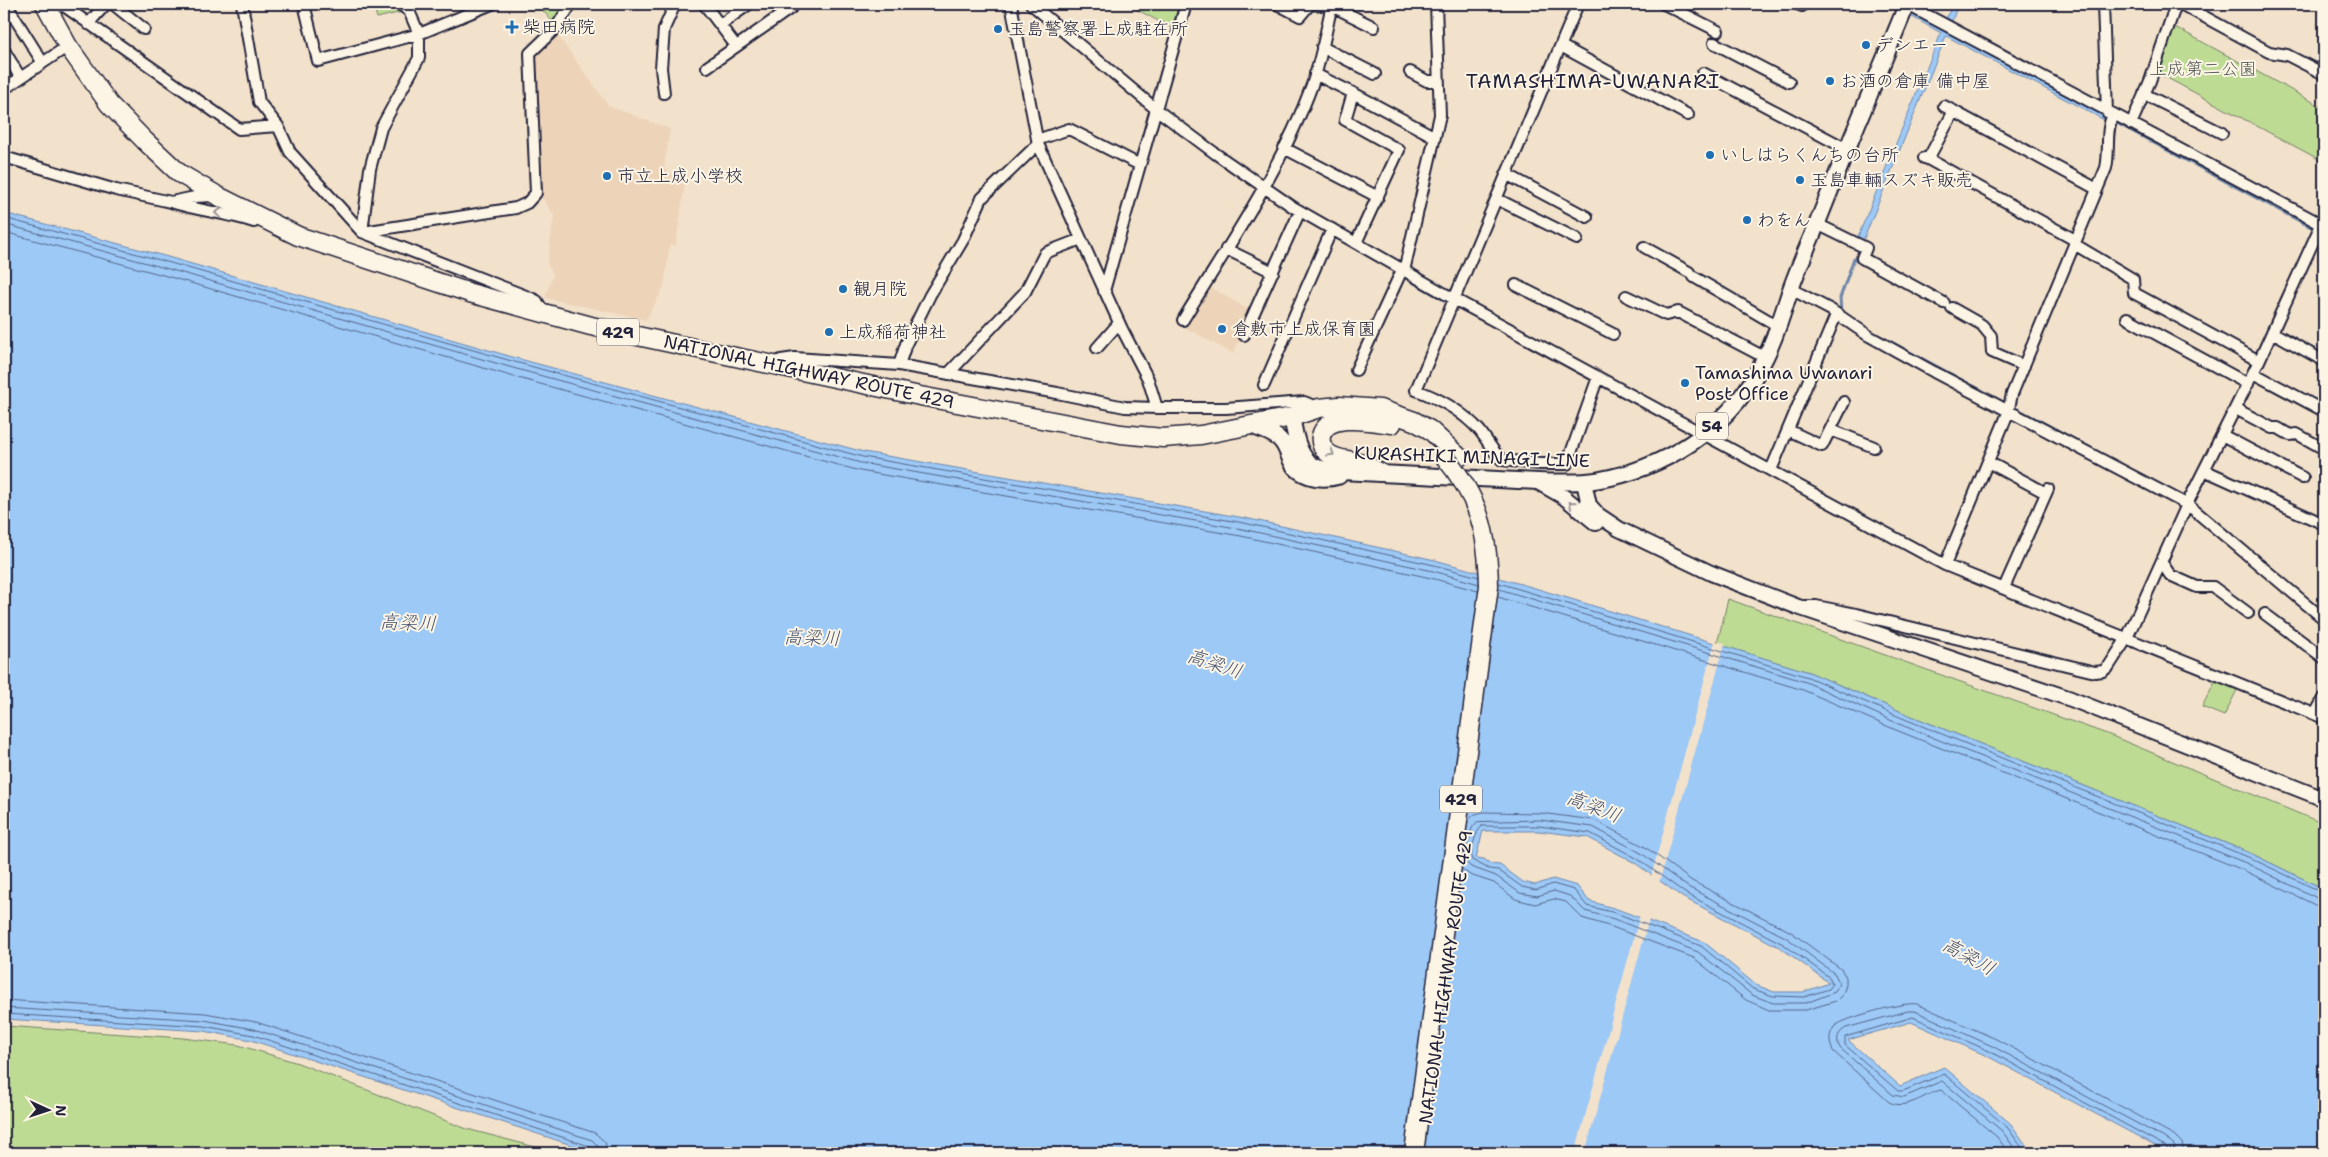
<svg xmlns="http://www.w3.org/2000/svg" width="2328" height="1157" viewBox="0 0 2328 1157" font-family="'Shantell Sans','Klee One',sans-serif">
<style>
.built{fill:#edd4b9}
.green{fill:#bedb94;stroke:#707e68}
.water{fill:#9dc9f7;stroke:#6c86ac;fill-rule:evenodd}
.pier{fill:#f3e2cb}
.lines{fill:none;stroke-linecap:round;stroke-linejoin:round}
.shore{stroke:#536586;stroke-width:1}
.stream{stroke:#6c86ac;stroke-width:3}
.street-casing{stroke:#22223b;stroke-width:14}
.secondary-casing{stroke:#22223b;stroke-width:18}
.primary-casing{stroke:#22223b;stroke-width:19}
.highway-casing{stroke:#22223b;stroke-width:21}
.street{stroke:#fcf5e5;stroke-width:10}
.secondary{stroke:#fcf5e5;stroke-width:14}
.primary{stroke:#fcf5e5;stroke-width:15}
.highway{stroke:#fcf5e5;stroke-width:18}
.highway-bridge-casing{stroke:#22223b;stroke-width:21;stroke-linecap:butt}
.highway-bridge{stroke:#fcf5e5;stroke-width:18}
.oneway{stroke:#9a9698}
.poi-dot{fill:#1f6fb2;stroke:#fcf5e5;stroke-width:2}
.labels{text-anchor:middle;stroke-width:4;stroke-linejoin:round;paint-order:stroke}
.shield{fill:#fcf5e5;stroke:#63616e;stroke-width:1}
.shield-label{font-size:16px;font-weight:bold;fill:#22223b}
.poi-label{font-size:18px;fill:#22223b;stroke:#fcf5e5;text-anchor:start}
.park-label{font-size:18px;fill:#515a56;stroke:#fcf5e5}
.street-label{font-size:18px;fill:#22223b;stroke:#fcf5e5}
.water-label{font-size:19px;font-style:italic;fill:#475473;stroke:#fcf5e5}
.quarter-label{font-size:20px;letter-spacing:1px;fill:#22223b;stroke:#fcf5e5}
</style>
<rect width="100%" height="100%" fill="#f3e2cb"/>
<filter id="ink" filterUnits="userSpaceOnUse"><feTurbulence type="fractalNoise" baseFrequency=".02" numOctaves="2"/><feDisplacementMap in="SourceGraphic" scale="10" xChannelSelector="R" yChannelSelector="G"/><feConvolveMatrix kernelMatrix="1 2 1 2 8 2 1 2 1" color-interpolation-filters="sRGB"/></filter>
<g filter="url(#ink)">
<path class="built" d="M554,30L609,106L670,129L664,169L685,184L676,245H670L664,287L646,320L545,298L553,274L547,264L554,216L540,194L534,51Z
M1207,285L1253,312L1233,354L1184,327Z"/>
<path class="green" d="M373,4H393L402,12L377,18Z
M537,4H565L553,22Z
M1126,4H1179L1172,28Z
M2173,26L2324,108V162L2156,72Z
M1728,599L2107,734L2324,824V889L2250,853L1904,713L1809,672L1717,644Z
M2216,679L2238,688L2224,716L2202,707Z
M4,1026L183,1038L238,1045L298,1063L467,1129L558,1153H4Z"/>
<path class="water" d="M1889,4H1900L1945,22L1952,4H1958L1949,30L2106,115V121L1946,36L1863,241L1857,239L1941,33Z
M4,213L168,257L516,358L864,452L1245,518L1435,560L1535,588L1809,672L1904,713L2250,853L2324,889V1153H2169L1987,1056L1911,1022L1848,1040L1900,1086L1944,1067L2011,1124L2032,1153H596L251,1040L204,1031L4,1019ZM1483,831H1539L1587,837L1635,863L1682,897L1781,948L1829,983L1803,992H1774L1756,985L1704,942L1617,909L1589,901L1577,886L1553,879L1535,885L1523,882L1500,865L1491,864L1484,859L1476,858Z"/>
<path class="pier" d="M1715,641L1725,643L1659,883L1651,877Z
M1640,915L1649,919L1585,1153H1575Z"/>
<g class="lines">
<path class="shore" d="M4,218L167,262L515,362L863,457L1244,523L1434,565L1479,577
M4,224L165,268L513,368L861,463L1242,529L1433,571L1479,584
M4,232L163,275L511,376L860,471L1241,536L1431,578L1478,591
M1499,583L1808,677L1902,718L2248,857L2324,893
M1499,589L1806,682L1899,724L2246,863L2317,898L2324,899
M1498,597L1803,690L1896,730L2243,870L2315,905L2324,907
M1540,820L1593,827L1641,853L1688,887L1787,938L1835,974L1839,983L1835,992L1806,1003H1773L1752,995L1698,952L1614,919L1585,911L1570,896L1554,891L1537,896L1520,893L1496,876L1471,867L1466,862L1465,855L1472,828L1477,822Z
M1482,826H1539L1590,833L1638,859L1685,893L1783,944L1830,978L1832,985L1829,989L1804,997L1773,996L1753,989L1701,946L1616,913L1587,906L1574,890L1553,884L1536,890L1522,887L1498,870L1489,869L1472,860C1470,852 1475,832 1482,826Z
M1462,869L1470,875L1494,883L1515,899L1535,904L1554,899L1566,902L1582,918L1612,927L1694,958L1746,1000L1769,1010H1806L1836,1001L1843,994L1846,985V977L1841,969L1791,932L1692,881L1645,847L1594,820L1540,813L1484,812L1475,814L1468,820
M4,1000L205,1013L256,1022L595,1133L605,1142L608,1153
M4,1008L204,1020L254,1029L592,1140L598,1146L600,1153
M4,1014L204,1026L253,1035L589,1146L594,1153
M2009,1153L1997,1137L1941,1090C1924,1094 1907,1111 1889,1102L1833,1051C1829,1043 1828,1034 1835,1026C1844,1018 1906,1001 1917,1004L1996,1039L2174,1135L2182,1143L2184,1153
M2018,1153L2002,1131L1942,1081L1904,1097L1893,1095L1840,1048C1835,1040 1838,1032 1846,1028L1908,1011H1915L1992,1046L2170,1141L2175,1146L2176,1153
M2026,1153L2007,1127L1944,1074L1903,1091H1898L1845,1045V1037L1913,1017L1989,1051L2167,1147L2170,1153"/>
<path class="stream" d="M2113,121L2324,234
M1404,277L1449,303
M1457,307L1487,323
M1841,312L1840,298L1854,258
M1880,336L2007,404
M1517,339L1577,371
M2012,406L2128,468
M1828,507L1851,520
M2095,631L2298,713"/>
<defs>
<path id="street" d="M6,4L43,63
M113,4L144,29
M242,4L259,102L278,126L290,152L362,232L531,298L537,301L544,313
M304,4L318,61L419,34L409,11L399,4
M704,4L736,46
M1011,4L1038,144L1122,329L1148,379L1157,408H1226L1304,402L1319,408
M1031,4L1157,110L1216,154L1293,207L1454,299L1945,565L2324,718
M1277,4L1300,16L1310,4L1332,6L1374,27
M1578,4L1416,390C1441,399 1462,411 1480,431C1487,440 1493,452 1502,460L1540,464H1567L1598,377
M1664,4L1718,31
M1797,4L1802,6
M1906,4L2321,224
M2103,4L2107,112
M2181,4L2269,52L2287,55L2324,74
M47,7L64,6L239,129L278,126
M88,24L106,4
M720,25L749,4
M1714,43L1789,82
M1561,46L1688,115
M1322,47L1375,74
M4,50L20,77
M707,67L791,8L788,4
M1410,72L1427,81H1438
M1703,73L1847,149
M1315,74L1353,93
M4,89L68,46
M664,93L661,68L664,29L675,4
M2144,94L2222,133
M1944,106L2097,189
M2131,124L2150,81L2176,4
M1037,140L1069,129L1140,165
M1284,148L1378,197
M4,157L116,190L171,202L195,197L213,196
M1924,158L1928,159L1954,111
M1928,159L2075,240
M1506,174L1587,217
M1497,199L1577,239
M171,202C199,211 227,213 254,222
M1817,224L1866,248L1862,258L1944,303
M362,232L370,169L381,128L419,58V34L492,4
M363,232L516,208L527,203L536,193L530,53L556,28L571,4
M1356,243L1399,150L1345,120L1353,93L1435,137
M2074,244L2133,279L2134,293L2259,361
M1644,247L1689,272
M1226,249L1273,272
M1404,271L1440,115L1436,4
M1694,277L1778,326
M1516,285L1613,334
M1791,289L1831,310L1869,336L1934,372L2188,505L2324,619
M1104,291L1186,4
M1626,296L1666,315L1678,312L1766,358
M1952,308L1982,325L1991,336L1992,352L2024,366
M2127,318L2248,384
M1183,320C1229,244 1281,170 1312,85C1321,60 1326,31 1332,4
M2272,332L2324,361
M1244,335L1300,211
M1097,348L1119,323
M775,363L781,360L795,358L899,365L1057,393L1125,407L1157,408
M899,365L906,344L930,295L963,240L982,198L1038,144
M1356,370L1402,270
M2253,373L2324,411
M948,374L1025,292L1045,253L1081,239
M1264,385L1332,229
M2236,409L2272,428H2278L2290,435L2297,434L2324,449
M1788,430L1822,446L1844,402
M1831,430L1874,447
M2222,435L2303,478
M1988,462L2046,493
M1771,470L1836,315
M2204,470L2324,524
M2162,563L2170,575L2197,587H2213L2248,613
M1945,565L2008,413L2012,394L2106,168C2110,151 2105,130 2113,115
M2004,588L2048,489
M1804,606H1816L1856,614L2095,672L2103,671L2109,666L2127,638L2190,498L2259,361L2324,218
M2265,614L2324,658
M2315,714L2324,698"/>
<path id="secondary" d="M1536,481L1564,497L1596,523
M1584,482L1589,505L1598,515L1619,529L1711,573L1798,607L2071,699L2324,799"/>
<path id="primary" d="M1292,417C1294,433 1299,460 1316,467C1321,469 1327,469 1332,471L1549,482C1565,482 1582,483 1598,480C1663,469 1726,430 1758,371C1773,346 1781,318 1790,291C1798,268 1808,246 1817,224C1846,150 1877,77 1907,4
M1252,426C1262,430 1275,433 1282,442C1288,449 1289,460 1295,467C1306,479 1325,480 1339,476"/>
<path id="highway" d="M45,4L68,46L109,104L145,141L179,173L218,196L298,236L470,293L591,326L712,352L920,396L1121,434L1163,438L1201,435L1292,417L1319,408L1339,406L1380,409L1414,421L1430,430L1459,457
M1379,472C1373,469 1367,465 1361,463C1351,459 1337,461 1328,453C1322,449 1320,442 1321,436C1327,411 1374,422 1392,424"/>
</defs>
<use href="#street" class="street-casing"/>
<use href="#secondary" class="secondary-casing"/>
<use href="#primary" class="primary-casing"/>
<use href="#highway" class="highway-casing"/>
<use href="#street" class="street"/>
<use href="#secondary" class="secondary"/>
<use href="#primary" class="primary"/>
<use href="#highway" class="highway"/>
<defs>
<path id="highway-bridge" d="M1414,1153L1489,586C1488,532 1479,498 1444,456"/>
</defs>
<use href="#highway-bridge" class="highway-bridge-casing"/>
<use href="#highway-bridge" class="highway-bridge"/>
</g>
<defs><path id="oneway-chevron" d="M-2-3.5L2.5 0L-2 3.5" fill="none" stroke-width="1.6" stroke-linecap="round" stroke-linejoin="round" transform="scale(1.25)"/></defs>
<g class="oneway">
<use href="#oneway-chevron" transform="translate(218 213) rotate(-174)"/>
<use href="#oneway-chevron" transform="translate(1331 453) rotate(32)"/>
<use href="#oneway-chevron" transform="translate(1572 504) rotate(-140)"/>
</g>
</g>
<g class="poi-dot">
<path d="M509.5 19.5h5v5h5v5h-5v5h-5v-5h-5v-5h5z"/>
<circle cx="998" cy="29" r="5"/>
<circle cx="1866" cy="45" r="5"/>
<circle cx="1830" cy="81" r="5"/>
<circle cx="1710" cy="155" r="5"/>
<circle cx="607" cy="176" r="5"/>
<circle cx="1800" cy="180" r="5"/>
<circle cx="1747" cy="220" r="5"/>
<circle cx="843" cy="289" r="5"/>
<circle cx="1222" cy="329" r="5"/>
<circle cx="829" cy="332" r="5"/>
<circle cx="1685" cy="383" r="5"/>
</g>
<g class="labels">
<g class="shield">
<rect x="597" y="318.5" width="42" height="27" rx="4"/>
<rect x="1696" y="412.5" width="32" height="27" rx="4"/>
<rect x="1440" y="785.5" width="42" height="27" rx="4"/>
</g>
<g class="shield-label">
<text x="618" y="338">429</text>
<text x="1712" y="432">54</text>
<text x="1461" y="805">429</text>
</g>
<g class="poi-label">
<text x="523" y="33">柴田病院</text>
<text x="1008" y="35">玉島警察署上成駐在所</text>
<text x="1876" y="51">デンエー</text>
<text x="1840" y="87">お酒の倉庫 備中屋</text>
<text x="1720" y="161">いしはらくんちの台所</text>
<text x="617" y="182">市立上成小学校</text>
<text x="1810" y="186">玉島車輛スズキ販売</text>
<text x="1757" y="226">わをん</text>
<text x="853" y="295">観月院</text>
<text x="1232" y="335">倉敷市上成保育園</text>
<text x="839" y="338">上成稲荷神社</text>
<text x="1695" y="379">Tamashima Uwanari<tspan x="1695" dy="21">Post Office</tspan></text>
</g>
<g class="park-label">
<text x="2203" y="75">上成第二公園</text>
</g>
<g class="street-label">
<text transform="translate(809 372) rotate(12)" y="6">NATIONAL HIGHWAY ROUTE 429</text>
<text transform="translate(1472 457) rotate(2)" y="6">KURASHIKI MINAGI LINE</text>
<text transform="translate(1446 977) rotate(-82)" y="6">NATIONAL HIGHWAY ROUTE 429</text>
</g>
<g class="water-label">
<text transform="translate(408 622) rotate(2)" y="7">高梁川</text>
<text transform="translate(812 637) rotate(2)" y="7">高梁川</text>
<text transform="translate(1215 663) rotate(18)" y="7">高梁川</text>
<text transform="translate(1594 806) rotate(21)" y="7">高梁川</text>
<text transform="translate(1969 956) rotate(29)" y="7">高梁川</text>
</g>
<g class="quarter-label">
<text x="1593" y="88">TAMASHIMA-UWANARI</text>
</g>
</g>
<rect width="2328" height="1157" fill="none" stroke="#fcf5e5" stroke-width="20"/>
<rect x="10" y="10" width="2308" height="1137" fill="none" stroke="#22223b" stroke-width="2" filter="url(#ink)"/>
<g transform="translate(48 1110) rotate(93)" stroke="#fcf5e5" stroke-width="4" paint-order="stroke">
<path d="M0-4L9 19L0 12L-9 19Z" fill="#22223b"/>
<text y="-8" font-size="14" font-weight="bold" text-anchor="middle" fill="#22223b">N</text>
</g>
</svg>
